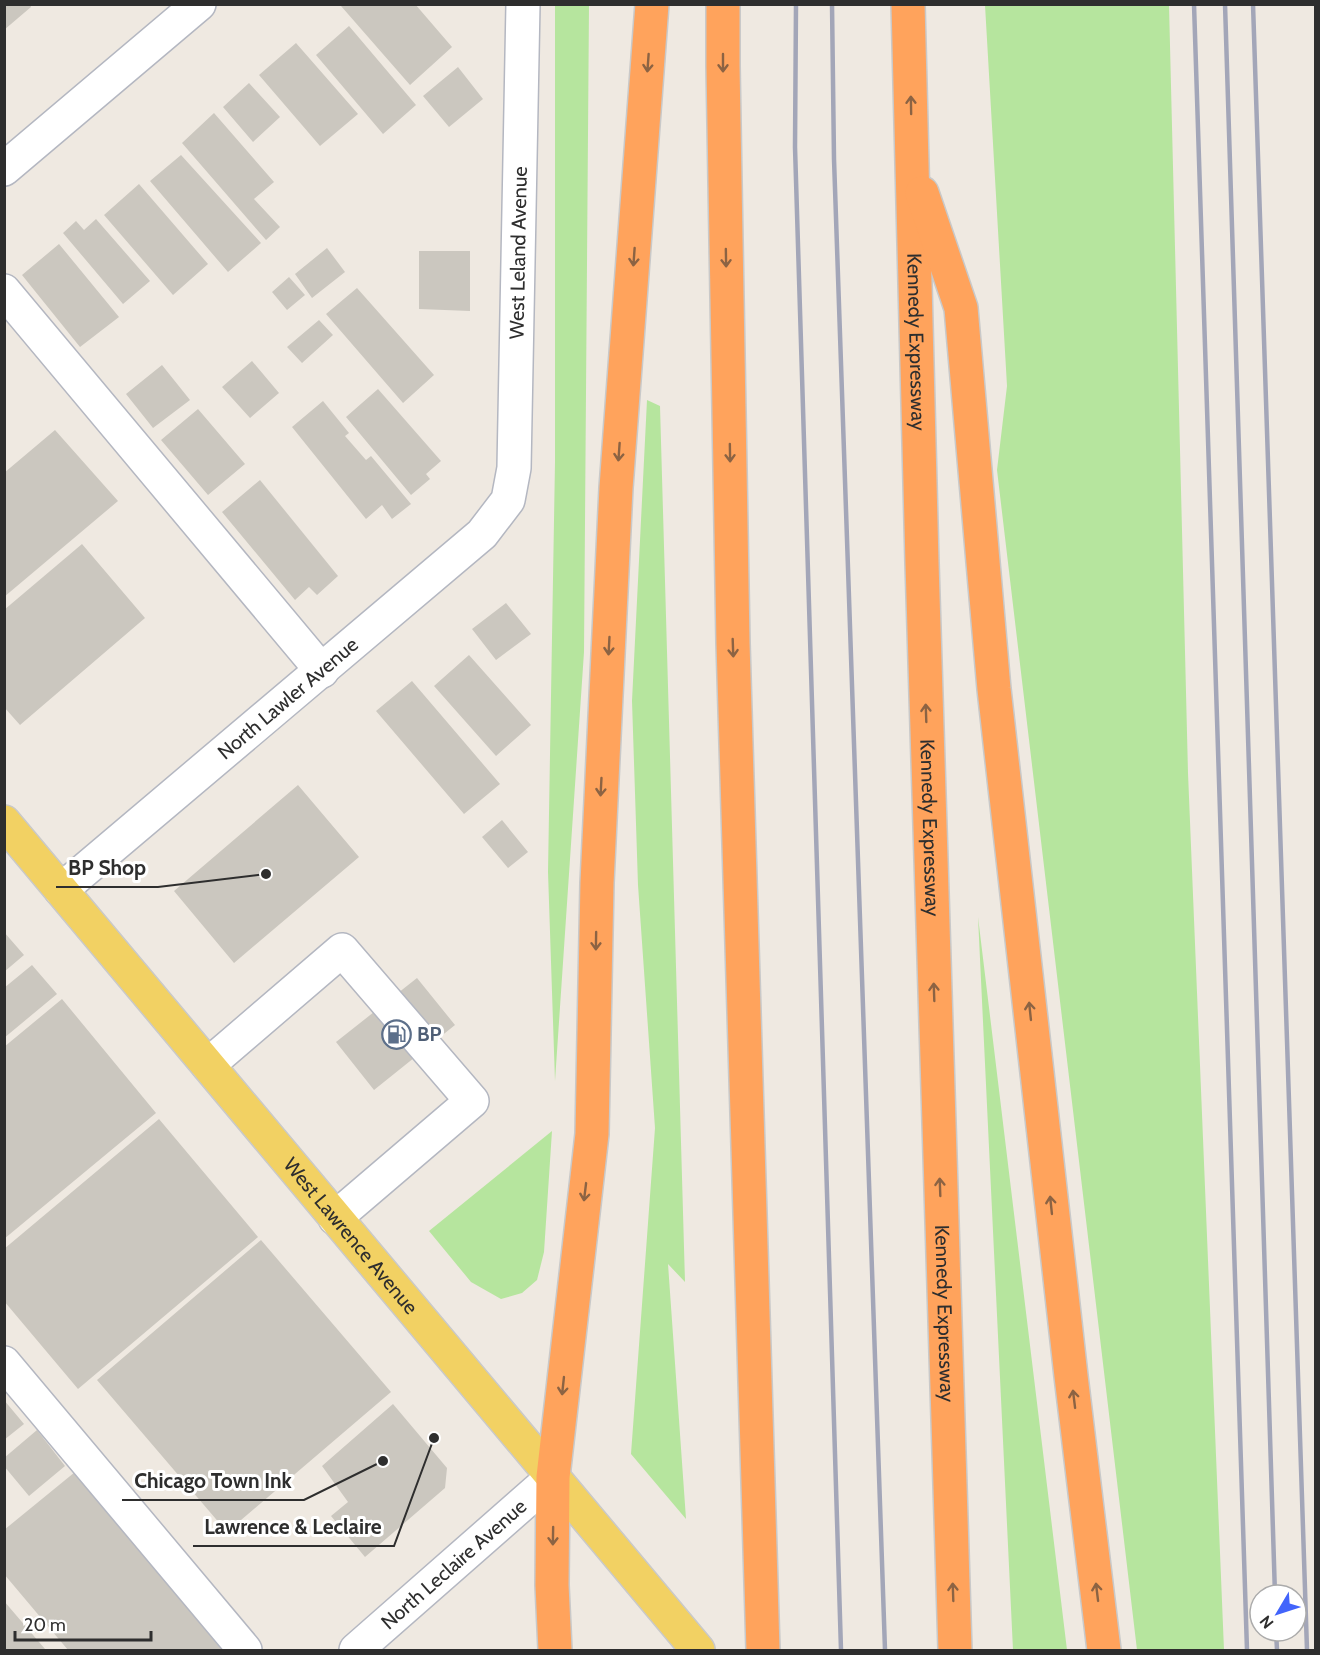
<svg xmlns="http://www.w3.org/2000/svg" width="1320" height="1655" viewBox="0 0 1320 1655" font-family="Cabin,sans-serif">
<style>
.green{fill:#b6e59e}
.building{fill:#cbc7bf}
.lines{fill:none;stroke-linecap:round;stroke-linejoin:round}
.minor-casing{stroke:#b4b7c1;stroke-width:36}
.major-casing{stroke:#c9c9c9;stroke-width:36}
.highway-casing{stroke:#c9c9c9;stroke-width:36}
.minor{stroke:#fff;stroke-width:33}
.major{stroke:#f2d163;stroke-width:33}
.highway{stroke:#ffa35c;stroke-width:33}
.rail{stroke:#a3a6b8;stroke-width:4.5}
.oneway{stroke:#8c6343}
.labels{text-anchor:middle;stroke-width:6;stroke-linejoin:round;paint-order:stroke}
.street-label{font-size:20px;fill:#2e2e2e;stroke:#fff}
.service-label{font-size:20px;font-weight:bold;fill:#4e5e75;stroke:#fff;text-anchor:start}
.leader{fill:none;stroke:#2e2e2e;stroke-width:2}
.callout-dot{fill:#2e2e2e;stroke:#fff;stroke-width:2}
.callout-label{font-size:21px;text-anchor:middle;font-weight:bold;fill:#2e2e2e;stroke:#fff;stroke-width:6;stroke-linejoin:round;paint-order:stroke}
</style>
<rect width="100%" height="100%" fill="#efe9e1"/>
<path class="green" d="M589,5L584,652L555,1081L548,872L555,462V5Z
M985,5H1169L1188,773L1224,1650H1137L997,470L1007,386Z
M647,400L660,406L685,1282L668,1264L686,1519L631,1454L655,1128L638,885L632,701Z
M978,917L1067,1650H1013Z
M552,1131L544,1252L537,1280L522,1293L501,1299L471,1282L429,1231Z"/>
<path class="building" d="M4,4H30L31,7L4,30Z
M342,4H415L452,47L410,85L341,6Z
M349,26L416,105L383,134L316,55Z
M296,43L358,114L320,146L259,75Z
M458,67L483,99L449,127L423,96Z
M249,83L280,117L253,142L223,107Z
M214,113L274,182L254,199L280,227L266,240L182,143Z
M181,155L261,243L228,272L150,181Z
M139,184L208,264L173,295L104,215Z
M96,219L150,281L123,304L63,233L76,221L84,230Z
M59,244L119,317L80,347L22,275Z
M327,248L345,272L312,298L295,274Z
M419,251H470V311L419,309Z
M289,277L305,295L287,310L272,292Z
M357,288L434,375L403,403L326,314Z
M319,320L333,335L302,363L287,347Z
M252,361L279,393L250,418L222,387Z
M162,365L190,400L153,428L126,394Z
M378,389L441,461L426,474L430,479L411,495L346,417Z
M323,401L349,433L345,436L366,460L371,456L411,504L392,519L382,505L366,519L292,427Z
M198,409L245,464L208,495L161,440Z
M55,430L118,501L4,597V473Z
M260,480L338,576L317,595L309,587L295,600L222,512Z
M82,544L145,618L20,725L4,707V610Z
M506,603L531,634L496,660L472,629Z
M469,655L531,725L496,756L434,686Z
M412,681L500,784L464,814L376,711Z
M298,785L359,857L234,963L174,891Z
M502,820L528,852L508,868L482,837Z
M4,932L24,955L4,972Z
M32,965L57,994L4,1038V988Z
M417,978L455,1025L374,1090L336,1042Z
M62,999L156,1113L4,1239V1047Z
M159,1119L258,1237L78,1389L4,1301V1249Z
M261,1240L391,1392L227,1532L97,1380Z
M4,1400L24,1424L4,1440Z
M393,1404L447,1468L445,1488L365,1557L331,1516L348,1502L322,1466Z
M37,1430L65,1466L29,1496L4,1466V1458Z
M75,1472L222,1650H68L4,1574V1530Z
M4,1601L45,1649L43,1650H4Z"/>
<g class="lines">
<defs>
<g id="minor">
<path d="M4,169L199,4"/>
<path d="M4,291L322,671"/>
<path id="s1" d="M61,890L482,534L508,500L514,468L523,4"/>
<path d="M208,1065L342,950L472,1101L335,1218"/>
<path d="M4,1363L245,1650"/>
<path id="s2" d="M356,1650L553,1477"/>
</g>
<g id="major">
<path id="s3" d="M4,822L698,1650"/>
</g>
<g id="highway">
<path d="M723,4V66L733,643L763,1650"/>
<path id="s4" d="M908,4L922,563L955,1650"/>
<path d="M922,193L961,308L994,689L1071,1376L1104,1650"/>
<path d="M555,1650L552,1585L553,1477L592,1134L597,883L616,488L652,4"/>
</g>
</defs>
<use href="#minor" class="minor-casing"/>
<use href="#major" class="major-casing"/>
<use href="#highway" class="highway-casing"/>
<use href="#minor" class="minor"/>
<use href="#major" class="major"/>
<use href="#highway" class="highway"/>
<path class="rail" d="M796,4L795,147L841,1650
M832,4L834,159L885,1650
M1194,4L1247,1650
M1225,4L1275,1595
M1253,4L1307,1650
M1276,1631L1277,1650"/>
</g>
<defs><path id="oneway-shaft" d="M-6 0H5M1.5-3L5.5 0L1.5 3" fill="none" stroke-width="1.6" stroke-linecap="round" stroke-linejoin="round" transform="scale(1.5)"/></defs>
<g class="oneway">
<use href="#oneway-shaft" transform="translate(648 63) rotate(94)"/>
<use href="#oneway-shaft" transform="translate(723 63) rotate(90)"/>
<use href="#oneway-shaft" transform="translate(911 105) rotate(-91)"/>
<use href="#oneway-shaft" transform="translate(634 257) rotate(94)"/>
<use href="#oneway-shaft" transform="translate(726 258) rotate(89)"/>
<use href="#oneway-shaft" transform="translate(619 452) rotate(94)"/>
<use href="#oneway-shaft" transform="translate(730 453) rotate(89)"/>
<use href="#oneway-shaft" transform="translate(609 646) rotate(93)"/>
<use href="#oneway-shaft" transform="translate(733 648) rotate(88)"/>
<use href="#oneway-shaft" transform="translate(926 713) rotate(-92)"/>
<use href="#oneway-shaft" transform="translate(601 787) rotate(93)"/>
<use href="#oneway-shaft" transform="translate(596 941) rotate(91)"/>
<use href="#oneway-shaft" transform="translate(934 992) rotate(-92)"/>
<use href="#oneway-shaft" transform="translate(1030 1011) rotate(-96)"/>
<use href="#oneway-shaft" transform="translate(940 1187) rotate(-92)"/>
<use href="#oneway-shaft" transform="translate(585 1192) rotate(97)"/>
<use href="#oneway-shaft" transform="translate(1051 1205) rotate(-96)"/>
<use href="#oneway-shaft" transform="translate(563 1386) rotate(96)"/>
<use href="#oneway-shaft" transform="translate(1074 1399) rotate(-97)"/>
<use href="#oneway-shaft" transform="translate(553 1536) rotate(91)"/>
<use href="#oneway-shaft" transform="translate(953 1592) rotate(-92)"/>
<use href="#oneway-shaft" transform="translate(1097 1592) rotate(-97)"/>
</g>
<defs>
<symbol id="fuel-ring" viewBox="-11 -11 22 22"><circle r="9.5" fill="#fff" stroke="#5c6f8a" stroke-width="1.5"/><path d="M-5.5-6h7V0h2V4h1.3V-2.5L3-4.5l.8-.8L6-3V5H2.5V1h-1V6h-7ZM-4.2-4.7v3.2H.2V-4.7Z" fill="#5c6f8a"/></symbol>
</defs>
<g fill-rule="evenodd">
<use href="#fuel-ring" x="380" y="1018" width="33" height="33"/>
</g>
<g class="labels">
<g class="street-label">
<text dy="7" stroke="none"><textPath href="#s1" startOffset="842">West Leland Avenue</textPath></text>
<text dy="7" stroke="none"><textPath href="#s4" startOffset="338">Kennedy Expressway</textPath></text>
<text dy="7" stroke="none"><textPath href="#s1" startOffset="297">North Lawler Avenue</textPath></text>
<text dy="7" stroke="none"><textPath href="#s4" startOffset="824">Kennedy Expressway</textPath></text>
<text dy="7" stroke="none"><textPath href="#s3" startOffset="540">West Lawrence Avenue</textPath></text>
<text dy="7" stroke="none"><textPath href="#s4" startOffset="1310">Kennedy Expressway</textPath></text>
<text dy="7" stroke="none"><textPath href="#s2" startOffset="130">North Leclaire Avenue</textPath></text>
</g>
<g class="service-label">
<text x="417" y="1041">BP</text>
</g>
</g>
<path class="leader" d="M266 874L158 887H56M383 1461L304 1500H122M434 1438L394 1546H193"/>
<g class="callout-dot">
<circle cx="266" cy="874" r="6"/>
<circle cx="383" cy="1461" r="6"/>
<circle cx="434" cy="1438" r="6"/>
</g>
<g class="callout-label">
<text x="107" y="875">BP Shop</text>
<text x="213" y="1488">Chicago Town Ink</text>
<text x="293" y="1534">Lawrence &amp; Leclaire</text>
</g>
<rect width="1320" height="1655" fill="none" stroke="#2e2e2e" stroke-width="12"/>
<g transform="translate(1278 1613) rotate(231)"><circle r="28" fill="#ffffff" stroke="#ababab" stroke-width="1.5"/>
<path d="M0-4.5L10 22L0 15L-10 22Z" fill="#4264fb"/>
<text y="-9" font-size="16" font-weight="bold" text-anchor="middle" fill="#2e2e2e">N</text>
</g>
<path d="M15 1631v9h136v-9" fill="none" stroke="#2e2e2e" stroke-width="3"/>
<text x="24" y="1631" font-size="18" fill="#2e2e2e" stroke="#ffffff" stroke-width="4.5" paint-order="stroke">20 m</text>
</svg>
